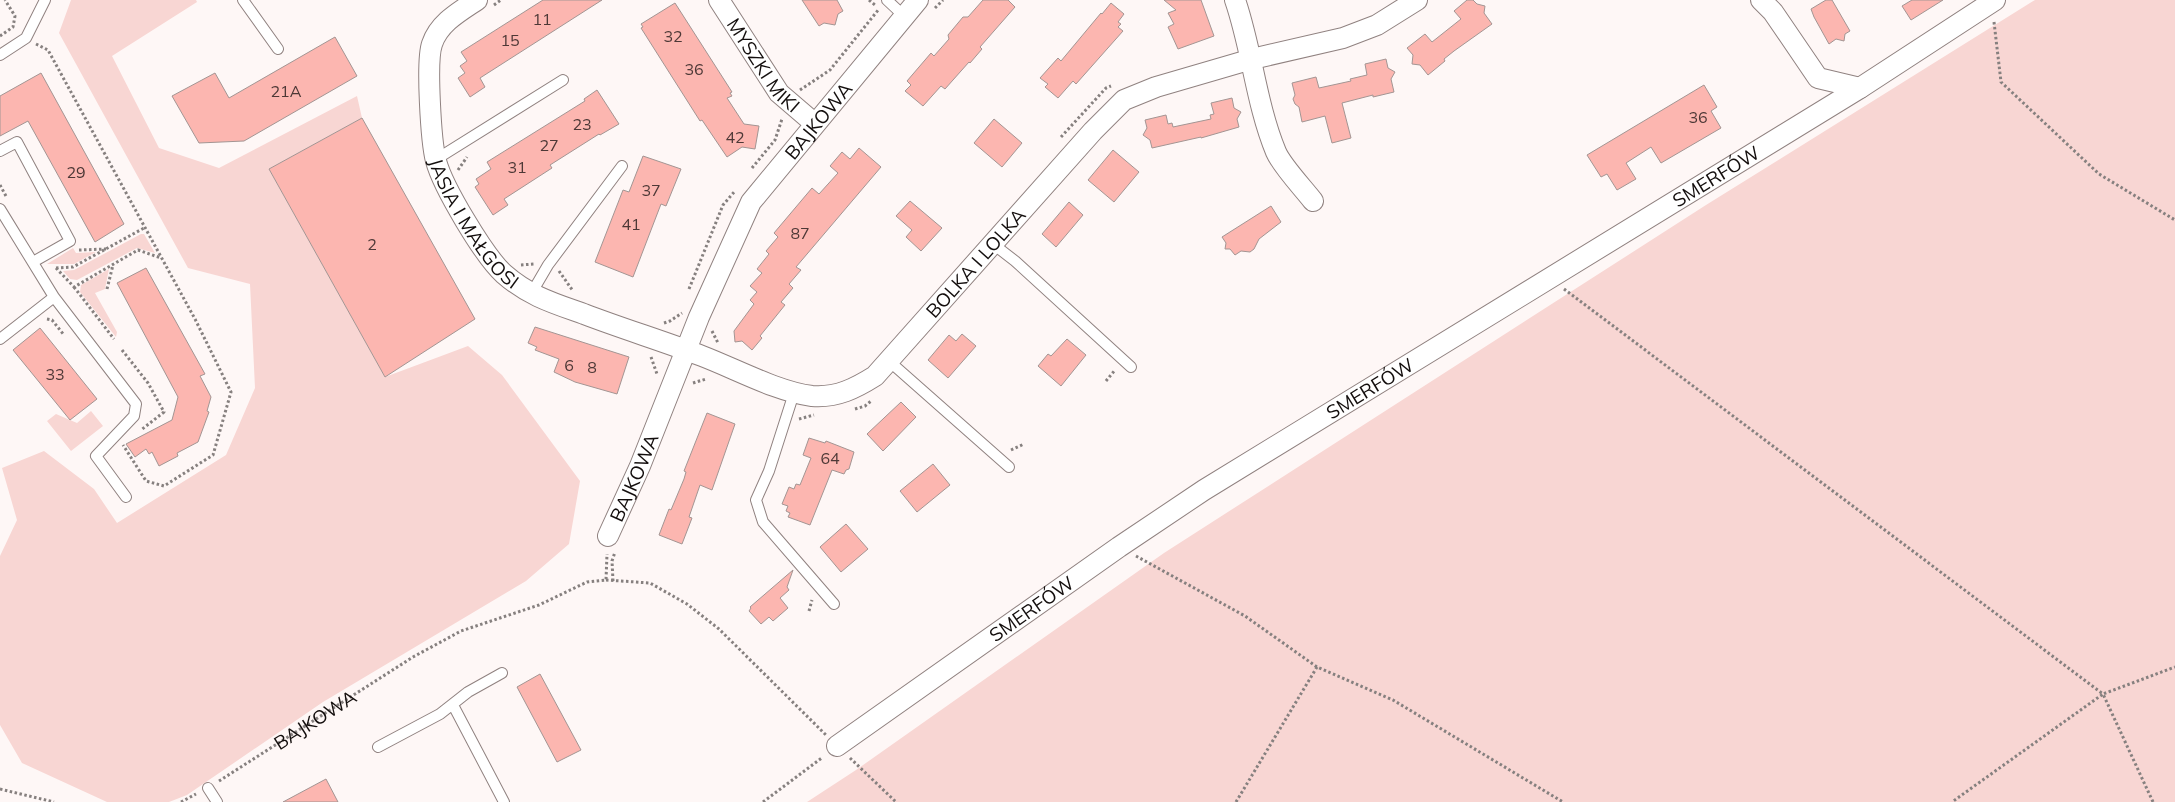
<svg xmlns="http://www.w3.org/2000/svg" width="2175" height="802" viewBox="0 0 2175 802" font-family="Mulish,sans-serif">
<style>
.green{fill:#f8d6d3}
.building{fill:#fcb6b0;stroke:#a39593}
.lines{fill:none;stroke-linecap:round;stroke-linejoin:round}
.lane-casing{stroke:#908280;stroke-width:12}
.street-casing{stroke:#908280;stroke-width:22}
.path{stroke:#86807f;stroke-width:3;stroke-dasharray:2.5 2.5;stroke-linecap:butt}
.lane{stroke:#fff;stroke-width:10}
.street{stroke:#fff;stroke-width:20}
.labels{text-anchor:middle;stroke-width:4.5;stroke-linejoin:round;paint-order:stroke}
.number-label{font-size:16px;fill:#4d3836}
.street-label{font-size:19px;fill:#130e0d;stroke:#fff}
</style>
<rect width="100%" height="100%" fill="#fef7f6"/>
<path class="green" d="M71,0H196L197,2L112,56L159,148L219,168L357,96L362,118L269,169L385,377L468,346L502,375L580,481L569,544L526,581L323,702L187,795L169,802H107L22,763L0,725V556L17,520L2,468L44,451L94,489L117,523L226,455L255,388L250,284L188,268L59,33Z
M2035,0H2175V802H807L856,770L1164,553L1706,205Z
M141,234H144L155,253L137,248L77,280L70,279L63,271L74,270Z
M73,248L76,253L96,252L74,264H47Z
M109,269L105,289L95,293L117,332L116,337L80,292L81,285Z
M91,411L103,426L71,451L47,421L56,414L77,423Z"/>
<path class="building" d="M543,0H602L480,78L485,87L470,97L458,78L465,73L460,66L467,61L461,52Z
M802,0H837L843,11L838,14L835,25L824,23L819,26Z
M983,0H1008L1015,7L980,47L982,49L970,63L969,62L945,89L941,86L923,106L905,91L911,85L907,81L931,53L934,56L949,39L948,35L963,17H968Z
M1164,0H1201L1214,36L1178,49L1168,27L1174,24L1168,13L1176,10Z
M1467,0H1473L1477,4L1485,6L1484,13L1492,24L1454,51L1444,59L1445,61L1428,75L1420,65L1412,64L1413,55L1407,48L1425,34L1432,42L1461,19L1454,11Z
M1826,0H1832L1850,31L1845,34L1844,41L1836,39L1829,44L1814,17L1811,9Z
M1912,0H1943L1911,20L1902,6Z
M675,3L732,92L730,93L732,96L727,98L744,124L759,126L755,149L742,147L727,157L702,120L700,121L641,28L643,27L641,24Z
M1111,3L1124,14L1118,22L1121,24L1118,27L1123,31L1076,84L1073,81L1058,98L1045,87L1048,84L1040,78L1058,58L1061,61L1101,13L1102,14Z
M335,37L357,76L244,141L199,143L172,96L215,73L229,98Z
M1386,59L1388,68L1395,72L1391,79L1394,92L1373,97V95L1342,103L1351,138L1332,143L1325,116L1302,122L1299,107L1295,104L1293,99L1295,95L1292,83L1316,77L1319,88L1351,81L1350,79L1367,75L1365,64Z
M41,73L124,224L95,242L28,121L0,136V96Z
M1704,85L1717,107L1711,111L1721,128L1661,163L1651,147L1626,163L1636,179L1617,190L1607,174L1601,177L1587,155Z
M597,90L619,124L600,135L599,134L550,165L552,168L504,199L508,205L493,215L475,187L479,184L476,179L491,169L487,162L585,101L584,99Z
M1232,98L1234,108L1241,112L1237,119L1239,127L1201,138V137L1152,148L1150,140L1143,135L1147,128L1145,120L1166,115L1168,124L1172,123L1173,127L1211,119L1210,115L1214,114L1211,103Z
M362,118L475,319L385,377L269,169Z
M994,119L1022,143L1002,167L974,143Z
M859,148L881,167L796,267L801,270L789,284L793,288L781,302L785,305L760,336L762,338L752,350L742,341L735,342L734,331L754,304L750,300L757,292L750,286L762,273L757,269L769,254L766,251L778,237L774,233L812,188L819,194L838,173L830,166L842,152L850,159Z
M1113,150L1139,172L1114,202L1088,180Z
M643,156L681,169L666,206L661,204L633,277L595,262L623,190L629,192Z
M910,201L942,228L921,251L906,237L912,230L896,216Z
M1069,202L1083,215L1056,247L1042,234Z
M1271,206L1281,222L1259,239L1254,249L1250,252L1241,251L1235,255L1230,249H1225L1226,243L1222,237Z
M146,268L205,374L200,376L211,397L207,411L209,412L198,442L177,453L178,456L159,466L152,452L149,454L146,449L135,457L126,444L172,420L178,397L117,283Z
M535,327L629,357L617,394L575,382L554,372L559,359L535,350L537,347L528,343Z
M40,328L97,399L70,420L13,350Z
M962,334L976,346L948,378L928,360L949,335L956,341Z
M1067,339L1086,355L1061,386L1038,366L1048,354L1051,356Z
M901,402L916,417L883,451L867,434Z
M707,413L735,424L712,490L700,485L689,517L692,518L682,544L659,535L669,509L671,510L684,479L686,472L684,471Z
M809,438L825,443L826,441L854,452L849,469L846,470L844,474L832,470L810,525L788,517L790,513L786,511L788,506L782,504L789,487L794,489L796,484L800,485L811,458L803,455Z
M933,464L950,485L917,512L900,491Z
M846,524L868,549L841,572L820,547Z
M793,570L787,587L789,590L780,598L788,608L773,621L769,617L761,624L749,611L751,608L750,607Z
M540,674L581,750L557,762L517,687Z
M326,779L338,802H283Z"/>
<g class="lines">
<defs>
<path id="lane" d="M243,0L278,49
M887,0L904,16
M0,55L26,38L45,0
M0,151L17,142L70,241L33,262
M435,160L563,80
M0,209L54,297L136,404L134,416L96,456L126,497
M993,244L1015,261L1131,367
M531,294L548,265L622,166
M0,339L54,297
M889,361L1009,467
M794,393L769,471L756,500L763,522L834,604
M453,705L504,802
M378,747L440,714L468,692L502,673
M208,788L217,802"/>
<g id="street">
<path id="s2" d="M477,0C459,12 439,23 432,44C426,61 431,142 436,161C443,187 484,256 504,274C529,296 553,303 584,314C623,329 663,341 702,356C736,369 778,392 812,396C837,398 856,388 875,376L1093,131L1124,100L1156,87L1252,59L1343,38L1377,25L1417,0"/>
<path id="s3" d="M719,0L779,93L814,123"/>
<path d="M1235,0C1252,49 1256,104 1276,152C1282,166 1303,188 1313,201"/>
<path d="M1761,0L1773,12L1818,78L1860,88"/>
<path id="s4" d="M608,536L640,466L699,317L751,202L918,0"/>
<path id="s5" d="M837,746L1119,547L1204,490L1860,88L1995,0"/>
</g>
</defs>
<use href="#lane" class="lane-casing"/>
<use href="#street" class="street-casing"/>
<g class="path">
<path d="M869,0L875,5"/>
<path d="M494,5L501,0"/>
<path d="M935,8L943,0"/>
<path d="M1994,22L2001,82L2099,174L2175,220"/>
<path d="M0,36L13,27L15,16L5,0"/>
<path d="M36,44L48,50L195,319L231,392L213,455L164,486L146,481L123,445"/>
<path d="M800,90L830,70L879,9"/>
<path d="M1061,137L1106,88L1111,86"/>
<path d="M752,168L775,140L782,119"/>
<path d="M458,170L467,157"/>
<path d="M0,185L7,198"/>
<path d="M79,250L106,249"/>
<path d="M521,265L534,264"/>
<path d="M56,268L74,287L138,250L161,258"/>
<path d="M56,268L73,267L144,228"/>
<path d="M559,271L573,291"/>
<path d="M74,287L114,339"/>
<path d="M107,289L113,265"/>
<path d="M689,289L723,205L735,191"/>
<path d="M1564,289L2103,694L1952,802"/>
<path d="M47,319L52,320L64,335"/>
<path d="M664,323L670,321L682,313"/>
<path d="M712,331L718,343"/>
<path d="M122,350L148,383L164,412L141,430"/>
<path d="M651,357L657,374"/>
<path d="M1106,381L1115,370"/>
<path d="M693,383L706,379"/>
<path d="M855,409L865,406L871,401"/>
<path d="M799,419L814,415"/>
<path d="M1011,450L1024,444"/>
<path d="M1136,556L1245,616L1317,667L1393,700L1563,802"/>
<path d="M606,580L650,583L687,604L719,629L826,735"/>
<path d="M613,581L612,561L615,552"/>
<path d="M809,611L812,600"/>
<path d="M850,758L896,802"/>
<path id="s1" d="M219,781L413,657L461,631L539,605L587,582L606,580L607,554"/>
<path d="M0,789L54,802"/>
<path d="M181,802L196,794"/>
<path d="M763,802L823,757"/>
<path d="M1236,802L1317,667"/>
<path d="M2153,802L2103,694L2175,667"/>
</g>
<use href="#lane" class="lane"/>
<use href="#street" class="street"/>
</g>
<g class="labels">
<g class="number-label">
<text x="542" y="25">11</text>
<text x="673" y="42">32</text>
<text x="510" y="46">15</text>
<text x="694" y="75">36</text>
<text x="286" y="97">21A</text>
<text x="1698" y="123">36</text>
<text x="582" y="130">23</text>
<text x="735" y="143">42</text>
<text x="549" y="151">27</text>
<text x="517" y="173">31</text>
<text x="76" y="178">29</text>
<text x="651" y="196">37</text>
<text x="631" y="230">41</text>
<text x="800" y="239">87</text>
<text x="372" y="250">2</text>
<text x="569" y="371">6</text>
<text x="592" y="373">8</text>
<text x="55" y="380">33</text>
<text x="830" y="464">64</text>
</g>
<g class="street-label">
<text dy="7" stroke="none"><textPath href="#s3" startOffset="79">MYSZKI MIKI</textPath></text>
<text dy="7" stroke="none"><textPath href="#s4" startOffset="469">BAJKOWA</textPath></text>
<text dy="7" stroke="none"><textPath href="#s5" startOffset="1048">SMERFÓW</textPath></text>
<text dy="7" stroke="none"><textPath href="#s2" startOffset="255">JASIA I MAŁGOSI</textPath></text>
<text dy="7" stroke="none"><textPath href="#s2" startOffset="866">BOLKA I LOLKA</textPath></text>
<text dy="7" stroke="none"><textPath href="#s5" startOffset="642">SMERFÓW</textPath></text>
<text dy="7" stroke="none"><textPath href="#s4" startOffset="64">BAJKOWA</textPath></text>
<text dy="7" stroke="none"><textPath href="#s5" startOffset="238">SMERFÓW</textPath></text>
<text dy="7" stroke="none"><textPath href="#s1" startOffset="114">BAJKOWA</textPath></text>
</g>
</g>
</svg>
